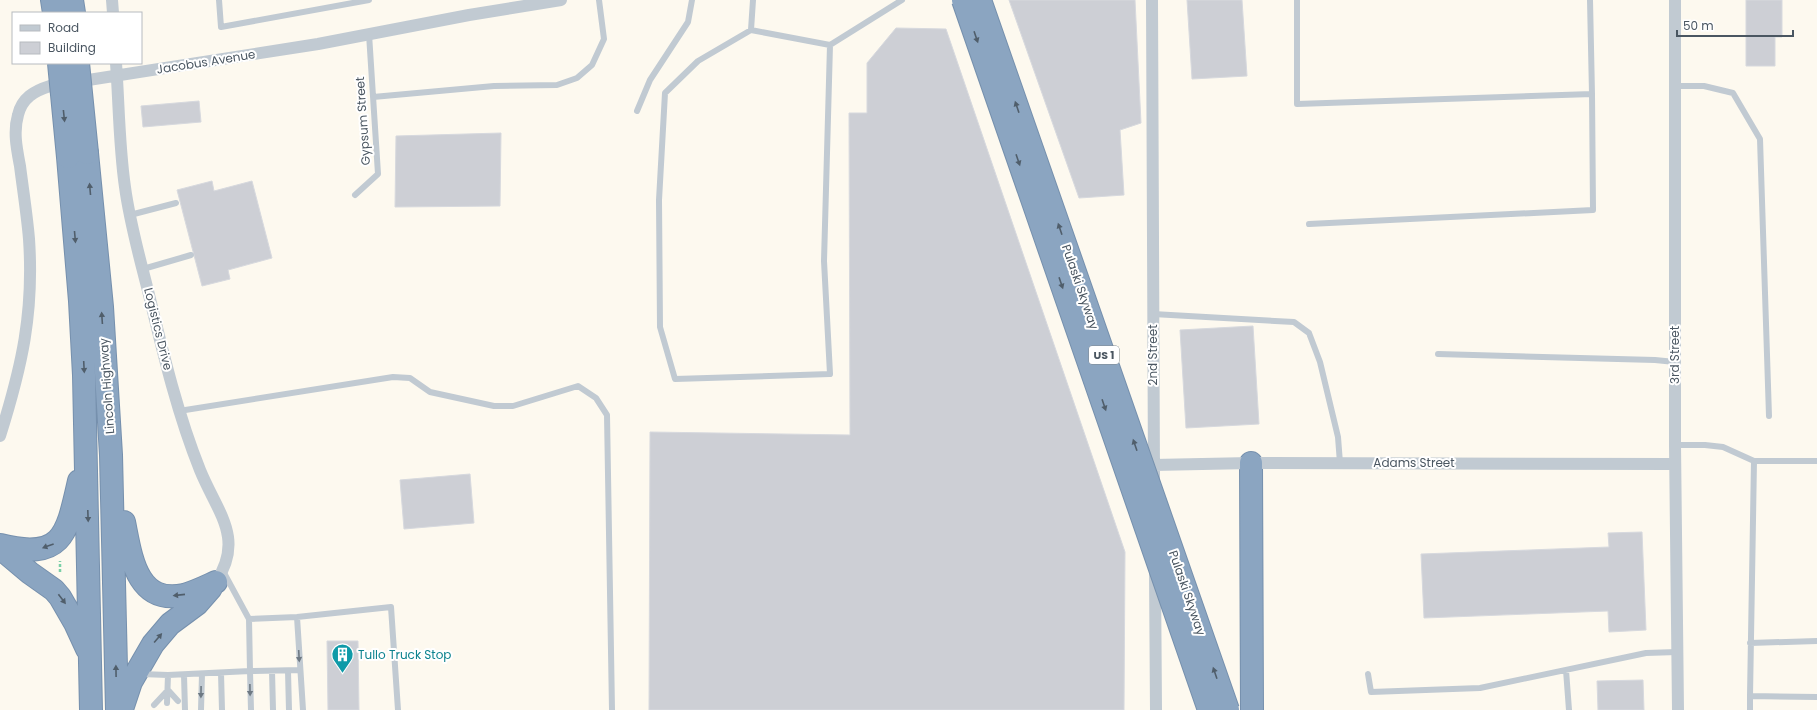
<svg xmlns="http://www.w3.org/2000/svg" width="1817" height="710" viewBox="0 0 1817 710" font-family="Poppins,sans-serif">
<style>
.commercial{fill:#fdf9ef;fill-rule:evenodd}
.building{fill:#cdcfd5;stroke:#d7d9de}
.lines{fill:none;stroke-linecap:round;stroke-linejoin:round}
.highway-casing{stroke:#7690ad;stroke-width:24}
.path{stroke:#7ad0a6;stroke-width:2.5;stroke-dasharray:3 2;stroke-linecap:butt}
.lane{stroke:#c1cad2;stroke-width:6}
.street{stroke:#c1cad2;stroke-width:12}
.highway{stroke:#8ba5c1;stroke-width:22}
.highway-bridge-casing{stroke:#7690ad;stroke-width:24;stroke-linecap:butt}
.highway-bridge{stroke:#8ba5c1;stroke-width:22}
.oneway{fill:#505e6b}
.oneway2{fill:#6e7983}
.labels{text-anchor:middle;stroke-width:4;stroke-linejoin:round;paint-order:stroke}
.shield{fill:#fff;stroke:#808990;stroke-width:1}
.shield-label{font-size:11px;font-weight:bold;fill:#4a5661}
.street-label{font-size:12px;fill:#4a5661;stroke:#fff}
.culture-label{font-size:12px;fill:#0d838f;stroke:#fff;text-anchor:start}
</style>
<rect width="100%" height="100%" fill="#f5f3f3"/>
<path class="commercial" d="M0,0H1817V710H0ZM13,13H141V63H13Z"/>
<path class="building" d="M1009,0H1135L1141,123L1120,130L1124,195L1079,198Z
M1187,0H1242L1247,76L1192,79Z
M1746,0H1782V37H1775V66H1746Z
M896,28L946,29L1125,552L1124,710H649L650,432L850,435L849,113H867V63Z
M199,101L201,122L143,127L141,106Z
M501,133L500,206L395,207L396,136Z
M212,181L214,191L252,181L272,258L228,270L230,279L202,286L177,190Z
M1253,326L1259,424L1186,428L1180,330Z
M470,474L474,523L404,529L400,480Z
M1642,532L1646,630L1609,632L1608,611L1424,618L1421,554L1609,547L1608,533Z
M327,641H358L359,710H328Z
M1643,680L1644,710H1598L1597,681Z"/>
<g class="lines">
<defs>
<path id="highway" d="M52,0L54,13
M72,0L74,13
M87,153L102,307L111,455L117,710
M68,157L80,301L84,375L91,710
M1251,463L1252,710
M124,522C131,556 136,605 184,595C195,592 205,587 216,582
M0,545C63,561 67,534 79,481
M0,548L30,573L54,590L60,597L75,623L87,649
M122,709L131,682L153,644L170,624L197,604L211,588"/>
</defs>
<use href="#highway" class="highway-casing"/>
<path class="path" d="M60,572V561"/>
<path class="lane" d="M219,0L221,27L369,0
M1297,0V104L1592,94L1590,0
M751,30L830,45L824,261L830,374L675,379L660,327L659,200L665,93L698,61Z
M751,30L753,0
M830,45L902,0
M1675,86H1704L1733,93L1760,139L1769,416
M373,97L494,86L557,85L577,78L592,65L604,39L599,0
M637,111L650,80L688,22L692,0
M355,195L378,174L369,34
M130,215L176,203
M1309,224L1593,210L1592,94
M143,269L191,255
M1153,314L1294,322L1309,333L1320,362L1338,437L1340,463
M1438,354L1655,360L1675,362
M179,411L393,377L410,378L430,392L494,406H513L578,386L596,398L607,415L612,710
M1675,445H1705L1723,447L1754,461H1817
M223,571L249,619
M297,617L303,710
M1750,643L1817,641
M1566,670L1569,710
M272,671L273,710
M288,671L289,710
M221,673L222,710
M141,674L168,675L250,671L249,619L297,617L391,607L398,710
M1368,674L1371,692L1480,688L1646,653L1677,652
M184,675L185,710
M1750,696L1754,461
M167,703L168,675
M154,705L168,690L178,701
M201,710L202,674
M251,710L250,671L300,670
M1750,710V696L1817,697"/>
<path class="street" d="M112,0L113,13
M1152,0L1154,479
M1675,0V445L1678,710
M116,63C119,104 119,146 125,187C130,225 141,262 150,299C164,357 178,415 200,470C217,512 245,538 216,582
M0,436C22,366 34,313 29,239C27,215 23,190 20,166C17,150 13,132 18,115C22,98 34,91 50,86L318,44L469,15L561,0
M1153,465L1251,463L1675,464
M1155,571L1156,710"/>
<use href="#highway" class="highway"/>
<defs>
<path id="highway-bridge" d="M963,0L1209,710
M980,0L1228,710
M59,63L68,157
M78,63L87,153"/>
</defs>
<use href="#highway-bridge" class="highway-bridge-casing"/>
<use href="#highway-bridge" class="highway-bridge"/>
</g>
<defs><path id="oneway-solid" d="M-6-.8H1V-3.2L6.5 0L1 3.2V.8H-6Z"/></defs>
<g class="oneway">
<use href="#oneway-solid" transform="translate(976 37) rotate(71)"/>
<use href="#oneway-solid" transform="translate(1017 107) rotate(-109)"/>
<use href="#oneway-solid" transform="translate(64 116) rotate(84)"/>
<use href="#oneway-solid" transform="translate(1018 160) rotate(71)"/>
<use href="#oneway-solid" transform="translate(90 189) rotate(-95)"/>
<use href="#oneway-solid" transform="translate(1060 229) rotate(-109)"/>
<use href="#oneway-solid" transform="translate(75 237) rotate(85)"/>
<use href="#oneway-solid" transform="translate(1061 283) rotate(71)"/>
<use href="#oneway-solid" transform="translate(102 318) rotate(-94)"/>
<use href="#oneway-solid" transform="translate(84 367) rotate(87)"/>
<use href="#oneway-solid" transform="translate(1104 405) rotate(71)"/>
<use href="#oneway-solid" transform="translate(1135 445) rotate(-109)"/>
<use href="#oneway-solid" transform="translate(88 516) rotate(88)"/>
<use href="#oneway-solid" transform="translate(48 546) rotate(160)"/>
<use href="#oneway-solid" transform="translate(179 595) rotate(174)"/>
<use href="#oneway-solid" transform="translate(62 599) rotate(53)"/>
<use href="#oneway-solid" transform="translate(158 638) rotate(-50)"/>
<use href="#oneway-solid" transform="translate(116 671) rotate(-91)"/>
<use href="#oneway-solid" transform="translate(1215 673) rotate(-109)"/>
</g>
<g class="oneway2">
<use href="#oneway-solid" transform="translate(299 656) rotate(87)"/>
<use href="#oneway-solid" transform="translate(250 690) rotate(89)"/>
<use href="#oneway-solid" transform="translate(201 692) rotate(91)"/>
</g>
<defs>
<symbol id="building-pin" viewBox="-11 -11 22 30"><path d="M0 17L-7.5 6A9.5 9.5 0 1 1 7.5 6Z" fill="#0f9aa8" stroke="#fff"/><path d="M-4-6H4V6H1V3H-1V6H-4ZM-2.5-4.3h1.7v1.8h-1.7ZM.8-4.3h1.7v1.8H.8ZM-2.5-1h1.7V.8h-1.7ZM.8-1h1.7V.8H.8Z" fill="#fff"/></symbol>
</defs>
<g fill-rule="evenodd">
<use href="#building-pin" x="330" y="642" width="25" height="34"/>
</g>
<g class="labels">
<rect class="shield" x="1089" y="346" width="30" height="18" rx="3"/>
<g class="shield-label">
<text x="1104" y="359">US 1</text>
</g>
<g class="street-label">
<text transform="translate(206 62) rotate(-9)" y="4">Jacobus Avenue</text>
<text transform="translate(363 121) rotate(-94)" y="4">Gypsum Street</text>
<text transform="translate(1080 287) rotate(71)" y="4">Pulaski Skyway</text>
<text transform="translate(158 329) rotate(76)" y="4">Logistics Drive</text>
<text transform="translate(1153 355) rotate(-90)" y="4">2nd Street</text>
<text transform="translate(1675 355) rotate(-90)" y="4">3rd Street</text>
<text transform="translate(107 386) rotate(-94)" y="4">Lincoln Highway</text>
<text x="1414" y="467">Adams Street</text>
<text transform="translate(1187 593) rotate(71)" y="4">Pulaski Skyway</text>
</g>
<g class="culture-label">
<text x="358" y="659">Tullo Truck Stop</text>
</g>
</g>
<rect x="12" y="12" width="130" height="52" fill="#ffffff" stroke="#b7bbc0"/>
<rect x="20" y="25" width="20" height="6" fill="#c1cad2" stroke="#b7bbc0"/>
<text x="48" y="32" font-size="12" fill="#4a5661">Road</text>
<rect x="20" y="42" width="20" height="12" fill="#cdcfd5" stroke="#b7bbc0"/>
<text x="48" y="52" font-size="12" fill="#4a5661">Building</text>
<path d="M1677 30v6h116v-6" fill="none" stroke="#4a5661" stroke-width="2"/>
<text x="1683" y="30" font-size="12" fill="#4a5661" stroke="#ffffff" stroke-width="3" paint-order="stroke">50 m</text>
</svg>
